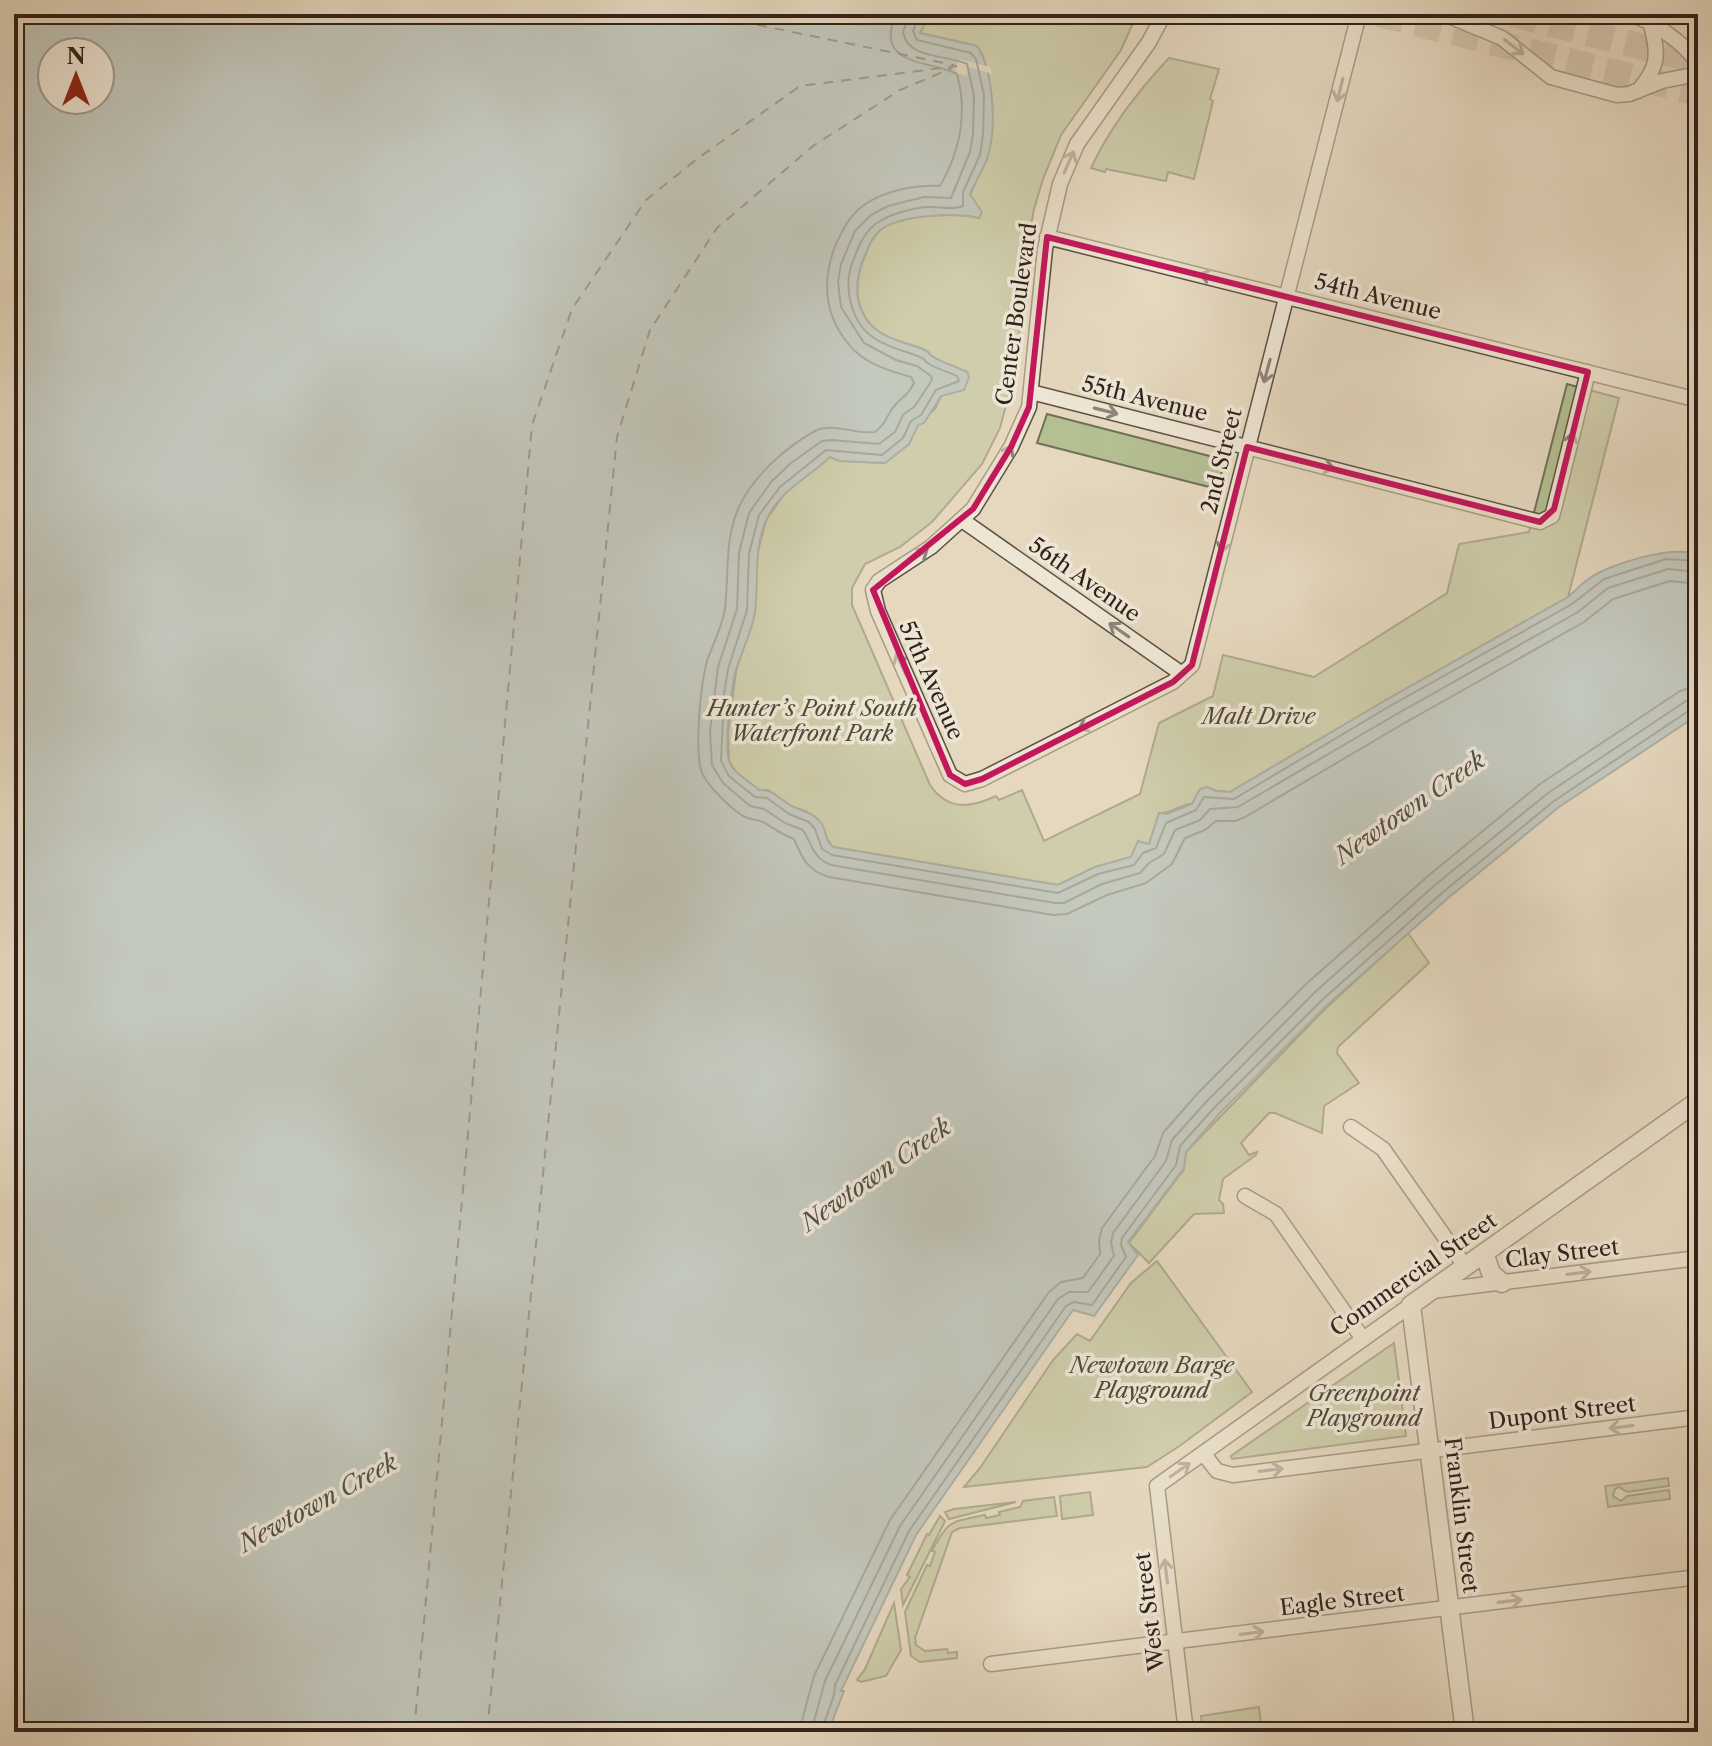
<svg xmlns="http://www.w3.org/2000/svg" width="1712" height="1746" viewBox="0 0 1712 1746" font-family="'Libre Caslon Text',serif">
<style>
.green{fill:#b4bf92;stroke:#727056;stroke-width:2}
.water{fill:#9bb7bd;stroke:#707b7c;stroke-width:2;fill-rule:evenodd}
.pier{fill:#e5d8bf}
.lines{fill:none;stroke-linecap:round;stroke-linejoin:round}
.shore{stroke:#666c6c;stroke-width:2}
.ferry{stroke:#504f4c;stroke-width:2;stroke-dasharray:10 8;stroke-linecap:butt}
.motorway-tunnel{stroke:#c1b49e;stroke-width:26;stroke-dasharray:26 13;stroke-linecap:butt}
.minor-casing{stroke:#5d5044;stroke-width:17}
.tertiary-casing{stroke:#5d5044;stroke-width:21}
.minor{stroke:#eee6d5;stroke-width:14}
.tertiary{stroke:#eee6d5;stroke-width:18}
.oneway{stroke:#8f8478}
.marked{fill:none;stroke:#c2185b;stroke-width:6;stroke-linejoin:round}
.labels{text-anchor:middle;stroke-width:7;stroke-linejoin:round;paint-order:stroke}
.street-label{font-size:22px;fill:#30221b;stroke:#eee6d5}
.park-label{font-size:22px;font-style:italic;fill:#514939;stroke:#eee6d5}
.water-label{font-size:24px;font-style:italic;fill:#504f4c;stroke:#eee6d5}
</style>
<rect width="100%" height="100%" fill="#e5d8bf"/>
<filter id="stains"><feTurbulence type="fractalNoise" baseFrequency=".0025" numOctaves="4"/><feColorMatrix values="0 0 0 0 .2 0 0 0 0 .09 0 0 0 0 .02 0 0 0 .5 -.17"/></filter>
<radialGradient id="worn" r=".72"><stop offset=".6" stop-color="#630" stop-opacity="0"/><stop offset="1" stop-color="#630" stop-opacity=".3"/></radialGradient>
<path class="green" d="M929,14H1137L1121,50L1061,135L1043,179L1034,209L1027,247L1016,368L1000,428L982,464L932,522L900,547L865,564L852,588V605L930,785C948,811 970,808 996,796L999,800L1022,790L1044,841L1140,794L1159,723L1213,696L1223,655L1314,677L1447,593L1459,544L1529,532L1567,384L1619,398L1568,597L1386,700L1230,792L1216,791L1207,787L1200,789L1192,804C1179,804 1172,814 1159,813L1149,845L1136,847L1131,857L1095,867L1058,885L833,847L806,811L793,807L768,790H759L736,772L729,761L728,732L736,671L755,610L757,555L766,520L785,493L830,457L839,461L885,463L909,444L918,424L935,409L941,396L967,372C956,367 943,363 933,357C926,352 932,353 923,349C909,343 891,341 878,331C852,311 854,279 866,253C870,243 874,234 883,228C904,215 957,212 979,218L970,195L987,157L989,78L983,56L977,46L920,33Z
M1169,58L1219,69L1210,99L1213,101L1194,179L1168,172L1166,181L1106,169L1105,172L1091,168C1110,127 1138,91 1169,58Z
M1047,414L1225,460L1217,489L1037,443Z
M1408,933L1429,963L1338,1047L1337,1053L1359,1083L1324,1106L1322,1133L1275,1113H1269L1241,1143L1249,1155L1257,1152L1256,1155L1223,1179L1219,1200L1223,1204L1224,1213L1194,1214L1149,1263L1129,1243L1184,1169L1186,1152L1325,1009Z
M1157,1261L1252,1392L1181,1445L1147,1467L964,1487L980,1468L1053,1360L1077,1334L1090,1341L1131,1283Z
M1394,1343L1406,1436L1232,1459L1231,1456Z
M1668,1478L1669,1486L1627,1492L1619,1487L1615,1489L1613,1496L1621,1501L1627,1496L1669,1490L1670,1499L1608,1507L1605,1486Z
M1090,1492L1093,1515L1062,1519L1060,1496Z
M1054,1497L1057,1516L960,1528L952,1532L915,1638L916,1645L925,1651L947,1649L948,1653L957,1652V1658L920,1662L911,1656L905,1612L927,1565L930,1566L935,1552L932,1551C949,1519 951,1522 985,1515L986,1518L1000,1515L999,1512L1020,1507L1023,1501Z
M1016,1502L949,1519L945,1512L954,1509Z
M940,1516L945,1521L903,1605L901,1589L910,1577L907,1575L927,1534L929,1535Z
M894,1603L901,1650L886,1676L861,1682L857,1680L865,1669Z
M1259,1707L1262,1732H1203L1201,1716Z"/>
<path class="water" d="M14,14H929L920,33L977,46C994,72 997,130 987,159C982,171 975,183 970,194L982,212L979,218C957,212 904,215 883,228C874,234 870,243 866,253C854,279 851,311 878,331C891,341 909,343 924,350C932,353 926,352 933,357C943,363 957,367 967,372L969,377L964,390L941,396L924,423L918,425L909,444L885,463L839,461L830,457C808,478 778,491 766,521C753,550 759,581 755,612C752,632 742,650 736,670C731,687 724,745 729,761C733,773 750,782 759,790C775,789 781,802 794,807C804,812 815,813 822,824C827,833 825,841 833,847L1058,885L1095,867L1131,857L1138,841L1149,844L1159,813L1167,814L1192,804L1200,789L1207,787L1216,791L1230,792L1386,700L1568,597C1574,592 1580,585 1587,580C1608,564 1674,544 1698,555V715L1559,807L1447,899L1326,1006L1219,1114L1186,1152L1184,1168L1128,1242L1138,1255L1094,1316L1073,1310L916,1535L841,1691H844L828,1732H14ZM52,52H100V100H52Z"/>
<path class="pier" d="M959,59L990,67L992,74L969,67L967,76L955,73Z"/>
<g class="lines">
<path class="shore" d="M896,14C873,66 929,60 957,74C968,114 960,151 940,186C916,185 885,190 864,205C850,215 843,229 836,244C820,283 825,321 855,351C869,365 893,372 911,377L914,383C909,394 904,396 896,404C886,415 888,422 875,432C856,435 833,422 815,431C786,447 753,476 739,507C724,540 729,575 725,609C722,627 713,644 707,661C701,683 693,755 703,775C710,788 732,810 745,817C751,820 757,819 763,822C774,828 782,835 794,839C802,858 808,871 829,877L1053,915L1067,914L1107,895L1146,883L1172,864L1185,838L1205,830L1216,821H1235L1245,817L1401,725L1584,622L1613,599L1670,581L1698,584
M909,14L903,32C908,60 946,54 967,64L974,96L973,135L970,152L951,198L924,197L888,206L871,215L855,231L841,264L838,282L841,307L864,343L896,360L917,366L931,376L932,380L915,406L903,415L895,432L879,444L831,440L822,441L791,463L772,481L749,513L739,553L737,609L718,667L710,731L712,765L723,783L750,806L764,809L785,823L803,830C813,845 812,858 831,865L1055,903H1064L1102,884L1140,873L1149,863L1164,854L1175,830L1200,820L1210,809L1238,807L1395,715L1578,612L1608,588L1668,569L1698,572
M920,14L913,31L917,40L971,53L976,59L984,95L983,135L980,155L963,192V206C950,211 940,206 927,207C912,208 892,214 880,221C865,230 859,245 853,261C843,286 850,322 874,338C888,348 904,350 920,357C927,360 923,360 929,364C938,369 948,372 957,376L959,381L936,390L921,415L911,421L903,438L882,455L826,450L780,487L759,515L749,554L747,610L728,669L724,694L721,761L729,776L755,797L767,798L789,814L809,822L815,829L822,849L832,855L1058,893L1098,874L1134,865L1143,853L1156,848L1166,823L1196,810L1204,797L1234,799L1390,706L1572,604L1604,579L1666,559L1698,561
M799,1732L814,1676L890,1520L1049,1292L1061,1282L1083,1278L1100,1254L1099,1240L1102,1228L1155,1156L1163,1133L1198,1093L1305,985L1428,876L1540,784L1680,691L1698,686
M811,1732L825,1681L900,1526L1058,1299L1069,1292H1088L1114,1256L1111,1243L1113,1233L1166,1161L1172,1140L1206,1102L1314,993L1435,885L1548,793L1686,701L1698,699
M821,1732L834,1695L835,1685L909,1531L1066,1306L1074,1302L1092,1305L1126,1257L1121,1245L1122,1238L1176,1165L1180,1146L1214,1108L1321,1001L1442,893L1554,801L1690,710L1698,709"/>
<path class="ferry" d="M704,14L954,65
M414,1732L532,425L572,309L646,200L697,159L800,86L957,66
M487,1732L617,437L650,330L717,228L813,146L900,90L952,68"/>
<path class="motorway-tunnel" d="M1378,14L1698,93
M1512,14L1698,61"/>
<defs>
<path id="minor" d="M1164,14L1149,42L1077,144L1060,184L1045,249L1029,407L1011,447L973,509L931,547L879,581L873,590L878,611L950,775L965,784L982,779L1173,682L1192,665L1359,14
M1444,14L1502,38L1551,77L1617,95L1629,94L1662,81L1698,74
M1630,14C1655,23 1682,41 1698,63
M1638,91C1660,65 1658,55 1651,24
M1047,237L1698,400
M1031,392L1540,522L1552,516L1554,509L1588,372
M962,520L1182,674
M1351,1127L1383,1149L1465,1266
M1245,1196L1276,1214L1363,1339
M1432,1291L1698,1258
M1203,1453L1217,1471L1233,1475L1698,1417
M991,1664L1698,1577
M1186,1732L1157,1486L1411,1305"/>
<path id="tertiary" d="M1484,1253L1491,1273L1502,1283
M1465,1732L1411,1305L1698,1101"/>
</defs>
<use href="#minor" class="minor-casing"/>
<use href="#tertiary" class="tertiary-casing"/>
<use href="#minor" class="minor"/>
<use href="#tertiary" class="tertiary"/>
</g>
<defs><path id="oneway-shaft" d="M-6 0H5M1.5-3L5.5 0L1.5 3" fill="none" stroke-width="1.6" stroke-linecap="round" stroke-linejoin="round" transform="scale(2)"/></defs>
<g class="oneway">
<use href="#oneway-shaft" transform="translate(1514 47) rotate(38)"/>
<use href="#oneway-shaft" transform="translate(1340 90) rotate(104)"/>
<use href="#oneway-shaft" transform="translate(1069 162) rotate(-66)"/>
<use href="#oneway-shaft" transform="translate(1211 277) rotate(-166)"/>
<use href="#oneway-shaft" transform="translate(1267 371) rotate(105)"/>
<use href="#oneway-shaft" transform="translate(1106 411) rotate(14)"/>
<use href="#oneway-shaft" transform="translate(1570 444) rotate(-76)"/>
<use href="#oneway-shaft" transform="translate(1006 456) rotate(-62)"/>
<use href="#oneway-shaft" transform="translate(1323 466) rotate(15)"/>
<use href="#oneway-shaft" transform="translate(1224 541) rotate(104)"/>
<use href="#oneway-shaft" transform="translate(918 556) rotate(-35)"/>
<use href="#oneway-shaft" transform="translate(1119 630) rotate(-145)"/>
<use href="#oneway-shaft" transform="translate(901 664) rotate(-114)"/>
<use href="#oneway-shaft" transform="translate(1089 724) rotate(153)"/>
<use href="#oneway-shaft" transform="translate(1579 1273) rotate(-7)"/>
<use href="#oneway-shaft" transform="translate(1621 1427) rotate(173)"/>
<use href="#oneway-shaft" transform="translate(1180 1470) rotate(-35)"/>
<use href="#oneway-shaft" transform="translate(1271 1470) rotate(-7)"/>
<use href="#oneway-shaft" transform="translate(1166 1571) rotate(-97)"/>
<use href="#oneway-shaft" transform="translate(1510 1601) rotate(-7)"/>
<use href="#oneway-shaft" transform="translate(1252 1633) rotate(-7)"/>
</g>
<path d="M0 0H1712V1746H0ZM1047,237L1588,372L1554,509L1540,522L1247,447L1192,665L1173,682L982,779L965,784L950,775L873,590L973,509L1011,447L1029,407Z" fill="#e5d8bf" fill-opacity=".55" fill-rule="evenodd"/>
<path class="marked" d="M1047,237L1588,372L1554,509L1540,522L1247,447L1192,665L1173,682L982,779L965,784L950,775L873,590L973,509L1011,447L1029,407Z"/>
<g class="labels">
<g class="street-label">
<text transform="translate(1378 296) rotate(14)" y="8">54th Avenue</text>
<text transform="translate(1016 314) rotate(-82)" y="8">Center Boulevard</text>
<text transform="translate(1145 398) rotate(14)" y="8">55th Avenue</text>
<text transform="translate(1221 461) rotate(-76)" y="8">2nd Street</text>
<text transform="translate(1085 579) rotate(35)" y="8">56th Avenue</text>
<text transform="translate(932 680) rotate(66)" y="8">57th Avenue</text>
<text transform="translate(1562 1253) rotate(-7)" y="8">Clay Street</text>
<text transform="translate(1413 1274) rotate(-35)" y="8">Commercial Street</text>
<text transform="translate(1562 1412) rotate(-7)" y="8">Dupont Street</text>
<text transform="translate(1462 1515) rotate(83)" y="8">Franklin Street</text>
<text transform="translate(1342 1600) rotate(-7)" y="8">Eagle Street</text>
<text transform="translate(1149 1612) rotate(-97)" y="8">West Street</text>
</g>
<g class="park-label">
<text x="812" y="716">Hunter’s Point South<tspan x="812" dy="25">Waterfront Park</tspan></text>
<text x="1259" y="724">Malt Drive</text>
<text x="1152" y="1373">Newtown Barge<tspan x="1152" dy="25">Playground</tspan></text>
<text x="1364" y="1401">Greenpoint<tspan x="1364" dy="25">Playground</tspan></text>
</g>
<g class="water-label">
<text transform="translate(1410 808) rotate(-35)" y="8">Newtown Creek</text>
<text transform="translate(876 1175) rotate(-35)" y="8">Newtown Creek</text>
<text transform="translate(318 1503) rotate(-29)" y="8">Newtown Creek</text>
</g>
</g>
<rect width="1712" height="1746" fill="none" stroke="#e5d8bf" stroke-width="48"/>
<rect x="16" y="16" width="1680" height="1714" fill="none" stroke="#30221b" stroke-width="4"/>
<rect x="24" y="24" width="1664" height="1698" fill="none" stroke="#30221b" stroke-width="2"/>
<g transform="translate(76 76)"><circle r="38" fill="#eee6d5" stroke="#a2988b" stroke-width="2"/>
<path d="M0-6L14 30L0 20L-14 30Z" fill="#8f2418"/>
<text y="-12" font-size="22" font-weight="bold" text-anchor="middle" fill="#30221b">N</text>
</g>
<rect width="100%" height="100%" filter="url(#stains)"/>
<rect width="100%" height="100%" fill="url(#worn)"/>
</svg>
